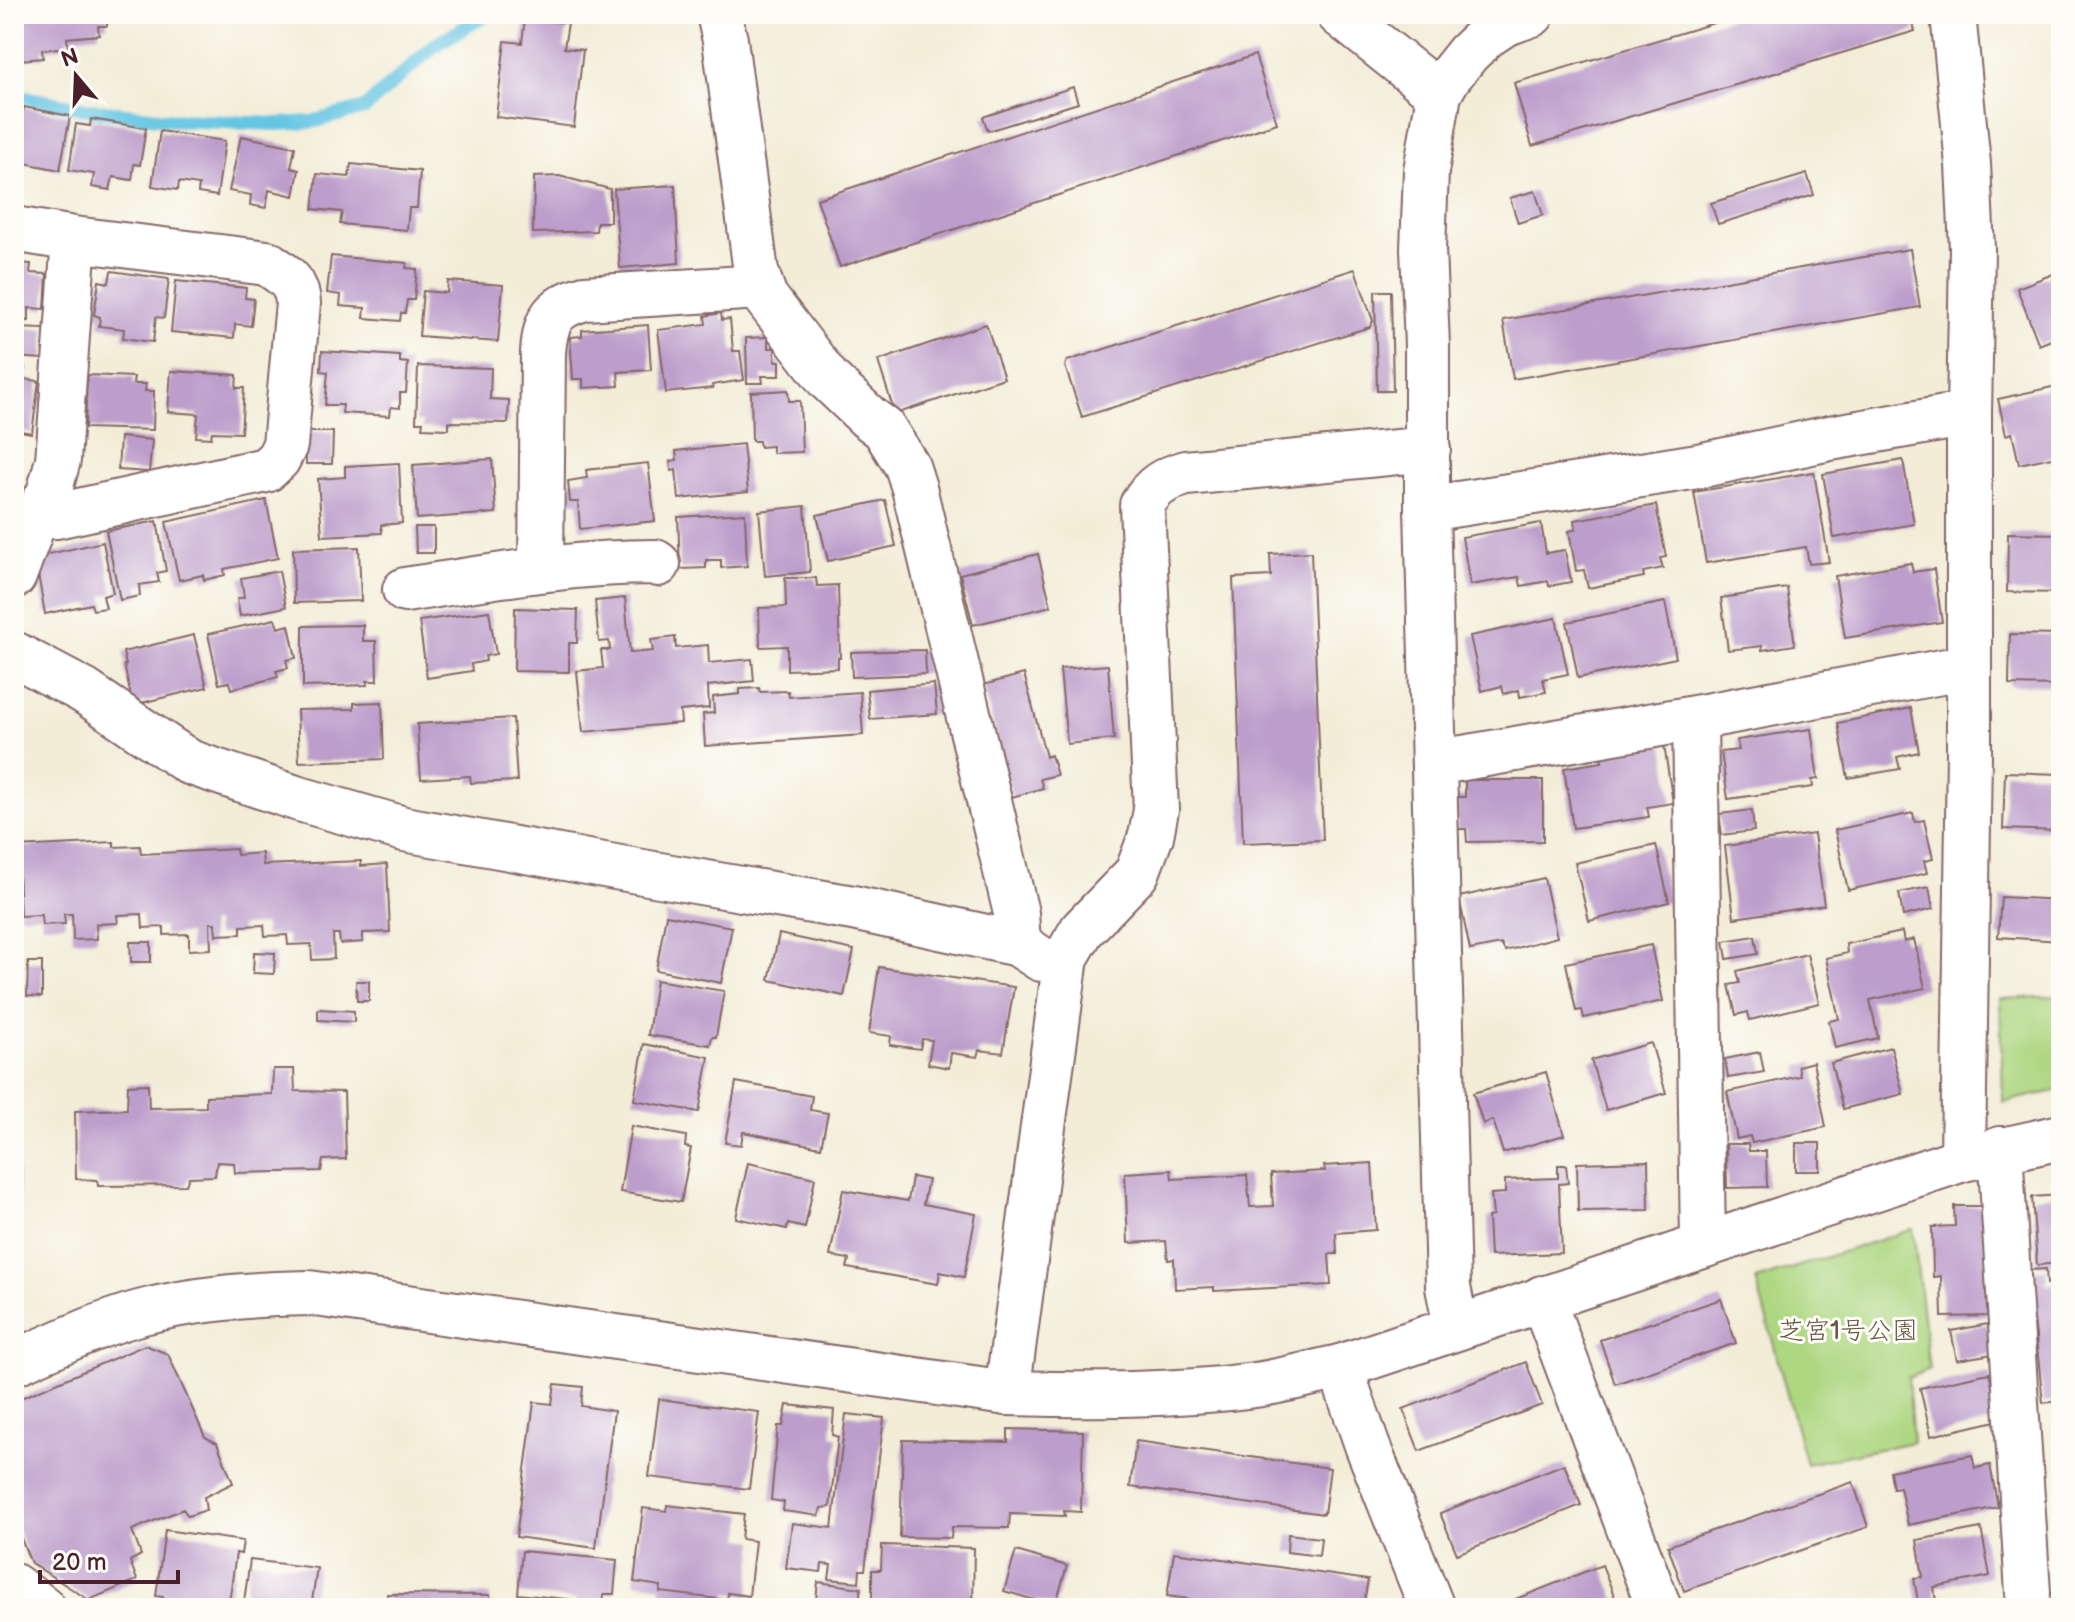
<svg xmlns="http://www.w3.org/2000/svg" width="2075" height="1622" viewBox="0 0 2075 1622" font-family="'Balsamiq Sans','Klee One',sans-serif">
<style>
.green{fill:#aed782;stroke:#7c7b56;stroke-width:2}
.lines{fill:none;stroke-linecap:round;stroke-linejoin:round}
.stream{stroke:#65c5e3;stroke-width:14}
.building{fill:#bc9dcb}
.street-casing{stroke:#856768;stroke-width:48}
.secondary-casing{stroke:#856768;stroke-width:48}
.street{stroke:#fff;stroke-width:44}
.secondary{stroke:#fff;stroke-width:44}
.labels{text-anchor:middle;stroke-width:6;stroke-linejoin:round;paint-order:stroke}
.park-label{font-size:26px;fill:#685645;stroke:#fdfcf7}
</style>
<rect width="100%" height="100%" fill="#fdfcf7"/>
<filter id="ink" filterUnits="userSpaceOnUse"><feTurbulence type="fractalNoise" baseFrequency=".0125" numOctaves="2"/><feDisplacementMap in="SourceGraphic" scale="16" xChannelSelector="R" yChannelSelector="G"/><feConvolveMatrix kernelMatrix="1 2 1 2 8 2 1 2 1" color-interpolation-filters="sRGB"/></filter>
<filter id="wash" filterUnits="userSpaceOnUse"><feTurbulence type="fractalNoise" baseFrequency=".006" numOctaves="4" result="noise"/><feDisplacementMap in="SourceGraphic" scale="32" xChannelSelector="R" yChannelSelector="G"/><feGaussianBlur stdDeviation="1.8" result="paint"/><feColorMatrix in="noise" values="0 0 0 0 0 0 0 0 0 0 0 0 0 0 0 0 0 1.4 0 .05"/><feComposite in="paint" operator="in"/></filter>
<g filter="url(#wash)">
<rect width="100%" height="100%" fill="#f3edd8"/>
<path class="green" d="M2061,996V1090L2003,1102L2000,999Z
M1913,1229L1929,1369L1908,1378L1913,1442L1806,1464L1756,1280Z"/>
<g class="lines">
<path class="stream" d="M14,95L86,109L174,120L277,124L311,122L365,108L435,45L488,14"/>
</g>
<g id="blocks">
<path class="building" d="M17,14H114V17L107,18V26H98L99,35L67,38L68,47L42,50L43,58L20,60Z
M1744,14H1910L1915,31L1532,146L1514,83Z
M525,18L568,23L564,48L583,50L574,127L496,117L505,41L522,43Z
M1255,55L1277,123L840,267L817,199Z
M1073,87L1078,103L988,131L983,117Z
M24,107L70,116L60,170L14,161V111L23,112Z
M91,119L146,128L140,165L134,164L132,180L113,177L110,190L92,187L94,174L69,170L76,124L90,126Z
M160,131L225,141L217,196L198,193L199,185L179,182L178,190L152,186Z
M241,136L295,147L291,168L299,170L294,196L269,190L266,208L250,205L251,195L229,191Z
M351,164L420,171L417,208H409L407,230L340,224L342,212L313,209L317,174L349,177Z
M1807,174L1814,195L1718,224L1711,203Z
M559,176L610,189V222H597L596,231L533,233L534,177Z
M675,185L679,263L620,268L614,189Z
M1535,191L1543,215L1518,223L1510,198Z
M1910,249L1920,307L1513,379L1503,320Z
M331,256L407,263L406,268L417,269L414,300H407L405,313H401L400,321L364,318L365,308L340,306L341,295L327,293Z
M14,263L31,264L30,273L47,274L45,309L29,308V321L14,320Z
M1355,269L1373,321L1370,327L1082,417L1065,366L1067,361Z
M111,271L169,279L164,318L156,317L153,342L123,338L124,329L99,326L100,317L94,315L99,281L109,283Z
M2061,271V336L2039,345L2017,288Z
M176,281L246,288L245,298L254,299L251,326L235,324L234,338L171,332Z
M448,281L503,285L498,342L419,336L423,291L447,293Z
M1375,291H1391L1393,391H1377Z
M721,313L722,320L730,319L733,351H740L744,380L712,385L713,388L666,393L658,330L706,324L705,316Z
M986,324L1004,378L895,414L878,361Z
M648,325L651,370L618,372L619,386L583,388V379H573L570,337L582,336V330Z
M14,328L45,329L43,359L14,357Z
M768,337V348H775V361H780V376H762L763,383H747L746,338Z
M322,351L400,356V362L408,363L406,393H400V408L391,407L390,416L342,413L343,405H325L328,372L321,371Z
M14,365L25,367L23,379L39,381L32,433L14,430Z
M418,366L491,368L490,399L509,400L508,423L449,422V429L422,428L423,422H416Z
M171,371L237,375L236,388H244L241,433L212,432L211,438L196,437L198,414L168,412Z
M87,375L134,377L133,384H146L145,391H154L153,430L85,428Z
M2061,385V455L2019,464L2012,433L2006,435L1998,399Z
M788,390L789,401H800L802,452L772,453V446L760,447L759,441H752L751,392Z
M306,432H333L332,464H306Z
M120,437L152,440L149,472L118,470Z
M743,444L748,492L679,499L676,470L671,471L670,461L677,460L676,451Z
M492,459L496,513L417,519L413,465Z
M1903,460L1914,524L1834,538L1823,474Z
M399,463L402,523L381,525L382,533L322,536L318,479L345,477V466Z
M648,463L655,521L580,529L578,502H570L568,481L587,478L586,470Z
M1814,472L1829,562L1809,564L1806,547L1706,563L1694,492Z
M266,500L278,558L224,569L225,575L204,580L203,575L179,580L166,522Z
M885,500L896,546L828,561L817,515Z
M1656,505L1666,557L1660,558L1663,568L1643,572L1644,577L1588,588L1584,570L1576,571L1569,531L1576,529L1575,520Z
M805,506L810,572L765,576L759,511Z
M745,513L747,566L721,568V560H706V568L680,569L678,517Z
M157,521L166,571L157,573L159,582L139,585L140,596L120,600L106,531Z
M1541,523L1546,553L1565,550L1571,582L1549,586L1548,581L1521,586L1519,577L1470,585L1462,537Z
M415,527H434V553H416Z
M2008,533L2061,534V593L2007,592Z
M103,542L113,593L103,596L106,608L93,610L91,604L45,614L35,557Z
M359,547L361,601L294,603L293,549Z
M1311,552L1323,840L1243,843L1233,578L1271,576L1270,554Z
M1038,554L1051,606L973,625L960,574Z
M1911,563L1913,572L1934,569L1942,622L1845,638L1835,576Z
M279,571L286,607L240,616L237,599L244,597L241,578Z
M785,578H816L817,586L838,585L840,658H838V668L787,670V646L760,647L759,608L786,607Z
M1787,588L1795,645L1762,650V646L1728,650L1721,598Z
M625,598L630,653L653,651L651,640L675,637L676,648L708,645L709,663L752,659L754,681L708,686L709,708L680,711L681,723L583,732L577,671L603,668L601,650H610L609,641L599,642L595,601Z
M1665,602L1676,658L1578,678L1567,622Z
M515,608L578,610L577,643H569V672L514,671Z
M489,611L496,654L485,656L486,661L471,664L472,671L427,678L419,621Z
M1556,618L1568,674L1543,679L1546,692L1520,697L1519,690L1504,694L1502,686L1482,691L1470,636Z
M275,619L278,628L289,625L296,658L286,660L288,668L276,671L278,677L231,689L229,682L219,684L208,634Z
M363,625V641H376L377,681H367L368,685L303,687V626Z
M2010,634L2061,635V686L2009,685Z
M194,635L207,687L133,705L124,665H126L123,652Z
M925,650L926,674L852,677L851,652Z
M1108,665L1114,739L1067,744L1060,669Z
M1024,674L1046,757L1051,755L1057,775L1040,779L1043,788L1012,797L983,685Z
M934,684L937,714L870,719L867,690Z
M759,688L760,692L788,691L789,697L860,692L863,735L705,746L703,714L714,713L713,697L740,694V689Z
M382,702L384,759L299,762L297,710L354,709V703Z
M1911,708L1919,752L1897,757L1900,769L1848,778L1838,723Z
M513,718L517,781L471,783L470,776L421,779L417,724Z
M1811,729L1818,779L1812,780L1813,787L1728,799L1721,752L1739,750L1737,740Z
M1664,745L1673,803L1647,807L1649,817L1573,828L1564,768L1602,762L1601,755Z
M2005,772L2061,774V831L2003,829Z
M1465,780H1543V841L1467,842L1466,829H1457V797H1465Z
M1752,810L1754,831L1722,835L1719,814Z
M1913,813L1915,822L1924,820L1933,859L1924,861L1927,873L1848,890L1835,830Z
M1814,834L1824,905L1734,918L1725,846Z
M114,842V847L140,846L141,854L236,849L237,855L262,853L263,865L361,861V866L387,864L390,932L363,933V942L340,944L339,934H333L334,959L312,960L311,944L288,945L287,935L265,936L264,925L241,926V934L216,935L215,923H210L211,949L189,950V934L164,935V927L143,928L142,914L117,915L118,923L96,924L97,939L73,940L72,914H64L65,924L42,925L41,915L20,916L17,847Z
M1656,845L1669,902L1589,921L1575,863Z
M1544,878L1557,937L1505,951L1501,944L1470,950L1459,897Z
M1929,887L1933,909L1903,916L1899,893Z
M2001,897L2061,900V941L1998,937Z
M666,915L732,927L721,983L656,970Z
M1902,932L1904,942L1914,939L1925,988L1870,1000L1878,1038L1835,1048L1829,1021L1839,1019L1826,958L1847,953L1846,944Z
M779,934L854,950L844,996L769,980Z
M1755,936L1758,954L1727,959L1724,941Z
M130,942H151V962H131Z
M1651,945L1663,1001L1584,1018L1582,1010L1576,1011L1566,963Z
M254,952L275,953L274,974L253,973Z
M1807,954L1819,1003L1750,1020L1748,1012L1736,1015L1729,985L1740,983L1737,971Z
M28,962H42V997L27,996Z
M879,967L1014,987L1003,1053L979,1050L977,1057L951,1053L949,1068L928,1064L932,1040L922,1039L920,1049L890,1045L891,1036L869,1033Z
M656,980L724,991L716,1037H712L710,1045L648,1035Z
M356,981H369V1001H357Z
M318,1009L354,1011V1022L318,1020Z
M1651,1043L1666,1093L1606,1110L1591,1060Z
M644,1044L709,1057L699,1112L634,1100Z
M1891,1047L1903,1094L1843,1109L1831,1063Z
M1760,1052L1764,1072L1728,1078L1725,1059Z
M1813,1062L1826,1127L1752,1143L1750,1136L1737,1139L1727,1092L1800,1076L1798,1066Z
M273,1069H294L295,1091L344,1092L346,1159L323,1160L321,1171L235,1173L234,1163L217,1162L215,1176L189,1177L186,1185L98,1186L97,1180L76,1179L75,1111L127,1109L128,1085L148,1084L149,1108L206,1107V1096L272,1094Z
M1546,1072L1564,1135L1503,1153L1493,1120L1483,1124L1473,1093Z
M736,1082L812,1096L810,1110L828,1113L821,1147L743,1132L741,1145L725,1143Z
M631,1126L686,1136L685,1147L691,1148L681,1202L620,1192Z
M1796,1143H1820V1171H1796Z
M1726,1144H1748L1749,1151H1766L1767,1187L1727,1188Z
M1648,1161L1649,1210L1578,1211L1577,1163Z
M748,1163L815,1178L805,1228L788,1224L787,1229L736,1218Z
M1372,1163L1376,1230L1336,1233L1337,1254H1329L1331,1285L1214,1291V1287L1175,1289L1174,1259L1168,1260L1166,1241L1128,1243L1125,1173L1171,1170L1172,1179L1247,1175L1250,1207L1273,1206L1271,1174L1325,1171L1324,1166Z
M1558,1165H1566L1568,1183L1559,1184L1562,1253L1490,1256L1488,1217L1493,1216L1491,1194L1505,1193V1180L1558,1178Z
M14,1169H18L20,1237L14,1238Z
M912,1177L928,1180L923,1204L976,1214L964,1277L940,1272L938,1284L847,1268L849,1259L830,1256L843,1190L908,1201Z
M2061,1195V1263L2037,1265L2032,1197Z
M1954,1206H1986L1987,1316L1942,1317L1941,1276L1933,1277L1932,1227L1955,1226Z
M2046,1269L2047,1284L2060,1283L2061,1292V1401L2043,1403L2029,1270Z
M1721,1299L1736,1343L1615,1384L1600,1340Z
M1988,1324L1993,1354L1957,1360L1951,1331Z
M145,1345L168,1354L205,1437L217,1443L233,1483L204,1497L206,1510L188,1516L183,1509L132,1530L141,1555L130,1561L137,1580L89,1600L31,1563L14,1522V1401Z
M1526,1362L1542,1405L1419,1451L1403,1409Z
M1989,1373L2000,1420L1931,1436L1920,1388Z
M555,1384L583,1387L581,1406L614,1411L596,1548L516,1537L534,1402L552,1404Z
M659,1399L759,1412L749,1489L649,1477Z
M787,1405L834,1410L832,1435L838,1437L830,1507L821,1508L819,1516L783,1511L784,1502L771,1500L778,1426H783Z
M846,1414L884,1418L865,1570H860L859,1582L829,1579L831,1565L822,1564L821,1572L786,1568L792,1523L832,1528Z
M1008,1429L1083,1431L1081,1512L1064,1511L1065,1516L1010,1514L1009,1528L952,1527L951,1538L900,1537L903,1440L1008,1442Z
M1136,1441L1330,1468L1324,1514L1130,1487Z
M1972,1455L1975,1468L1990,1465L1998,1507L1908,1525L1900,1487L1893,1488L1890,1471Z
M1564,1464L1581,1505L1457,1554L1440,1513Z
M1853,1482L1868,1527L1684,1591L1668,1546Z
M667,1505L744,1514L741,1539L755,1541L749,1596L728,1593L727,1600L660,1592L661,1586L634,1582L643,1508L666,1511Z
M1981,1528L1990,1576L1934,1587L1937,1607L1919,1608L1914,1578L1923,1577L1917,1540Z
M165,1530L243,1541L241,1554L236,1553L229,1603L210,1600L209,1608H162L163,1597L156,1596Z
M1288,1534L1321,1538L1319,1556L1287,1552Z
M882,1545L974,1548L973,1604L955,1603V1608H880V1602L872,1601V1570H881Z
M522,1551L617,1560L614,1594H604L603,1608H594V1602L518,1594Z
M1016,1551L1067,1566L1055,1606L1004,1591Z
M1174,1552L1368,1580L1363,1608H1253L1167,1596Z
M250,1560L317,1568L311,1608H243Z
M1602,1565L1619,1608H1493Z
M818,1582L861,1588L858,1608H815Z
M387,1594L490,1595V1608H387Z"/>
</g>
</g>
<g filter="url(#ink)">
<use href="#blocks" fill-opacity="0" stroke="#856768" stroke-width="2"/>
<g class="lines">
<defs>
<path id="street" d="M719,14L725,40L756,272L765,297L828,379L868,417L884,429L907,466L914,488L1016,913L1018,944L1041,959
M1339,14L1439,94
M1953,14L1968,164L1972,250L1969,414V752L1963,1159
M14,229L74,239L267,263C283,274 297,281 298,303L285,445L278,459L266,470L56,516H14
M1427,509L1698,466L1830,438L1969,414
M541,569L543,352C546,319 552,307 585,298L760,287
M14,576L36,516L49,493L58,460L74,239
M405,590C489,577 571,562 655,562L658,564
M14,654L84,691L189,762L296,798L404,829L654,874L853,908L1018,944
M1695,718L1703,1244
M1434,763L1695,718L1968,667
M2000,1149L2028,1593
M1542,1298L1659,1608
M1456,1327L1448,1287L1427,509V346L1423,249L1426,171L1439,94L1448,78L1468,53L1486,36L1504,24L1532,14
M1340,1367L1367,1445L1432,1608
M1007,1393L1066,957L1082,930L1137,873L1151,836L1156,810L1142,505C1153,485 1165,479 1186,473L1428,449
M14,1586L43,1608"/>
<path id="secondary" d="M14,1363C55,1345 96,1325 139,1313C194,1298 252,1294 309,1293L1007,1393C1090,1395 1173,1396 1255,1385C1284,1381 1312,1373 1340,1367L1963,1159L2061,1137"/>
</defs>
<use href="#street" class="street-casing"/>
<use href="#secondary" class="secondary-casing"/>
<use href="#street" class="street"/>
<use href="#secondary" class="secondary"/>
</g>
</g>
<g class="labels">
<g class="park-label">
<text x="1848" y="1339">芝宮1号公園</text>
</g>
</g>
<rect width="2075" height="1622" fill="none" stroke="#fdfcf7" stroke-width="48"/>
<g transform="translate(76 76) rotate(341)" stroke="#fdfcf7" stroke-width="6" paint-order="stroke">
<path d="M0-6L14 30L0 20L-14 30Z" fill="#4a1f2b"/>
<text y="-12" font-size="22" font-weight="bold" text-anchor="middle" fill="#4a1f2b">N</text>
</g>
<path d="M40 1570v12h138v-12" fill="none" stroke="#4a1f2b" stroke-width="4"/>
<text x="52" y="1570" font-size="24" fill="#4a1f2b" stroke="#fdfcf7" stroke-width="6" paint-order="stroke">20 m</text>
</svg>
